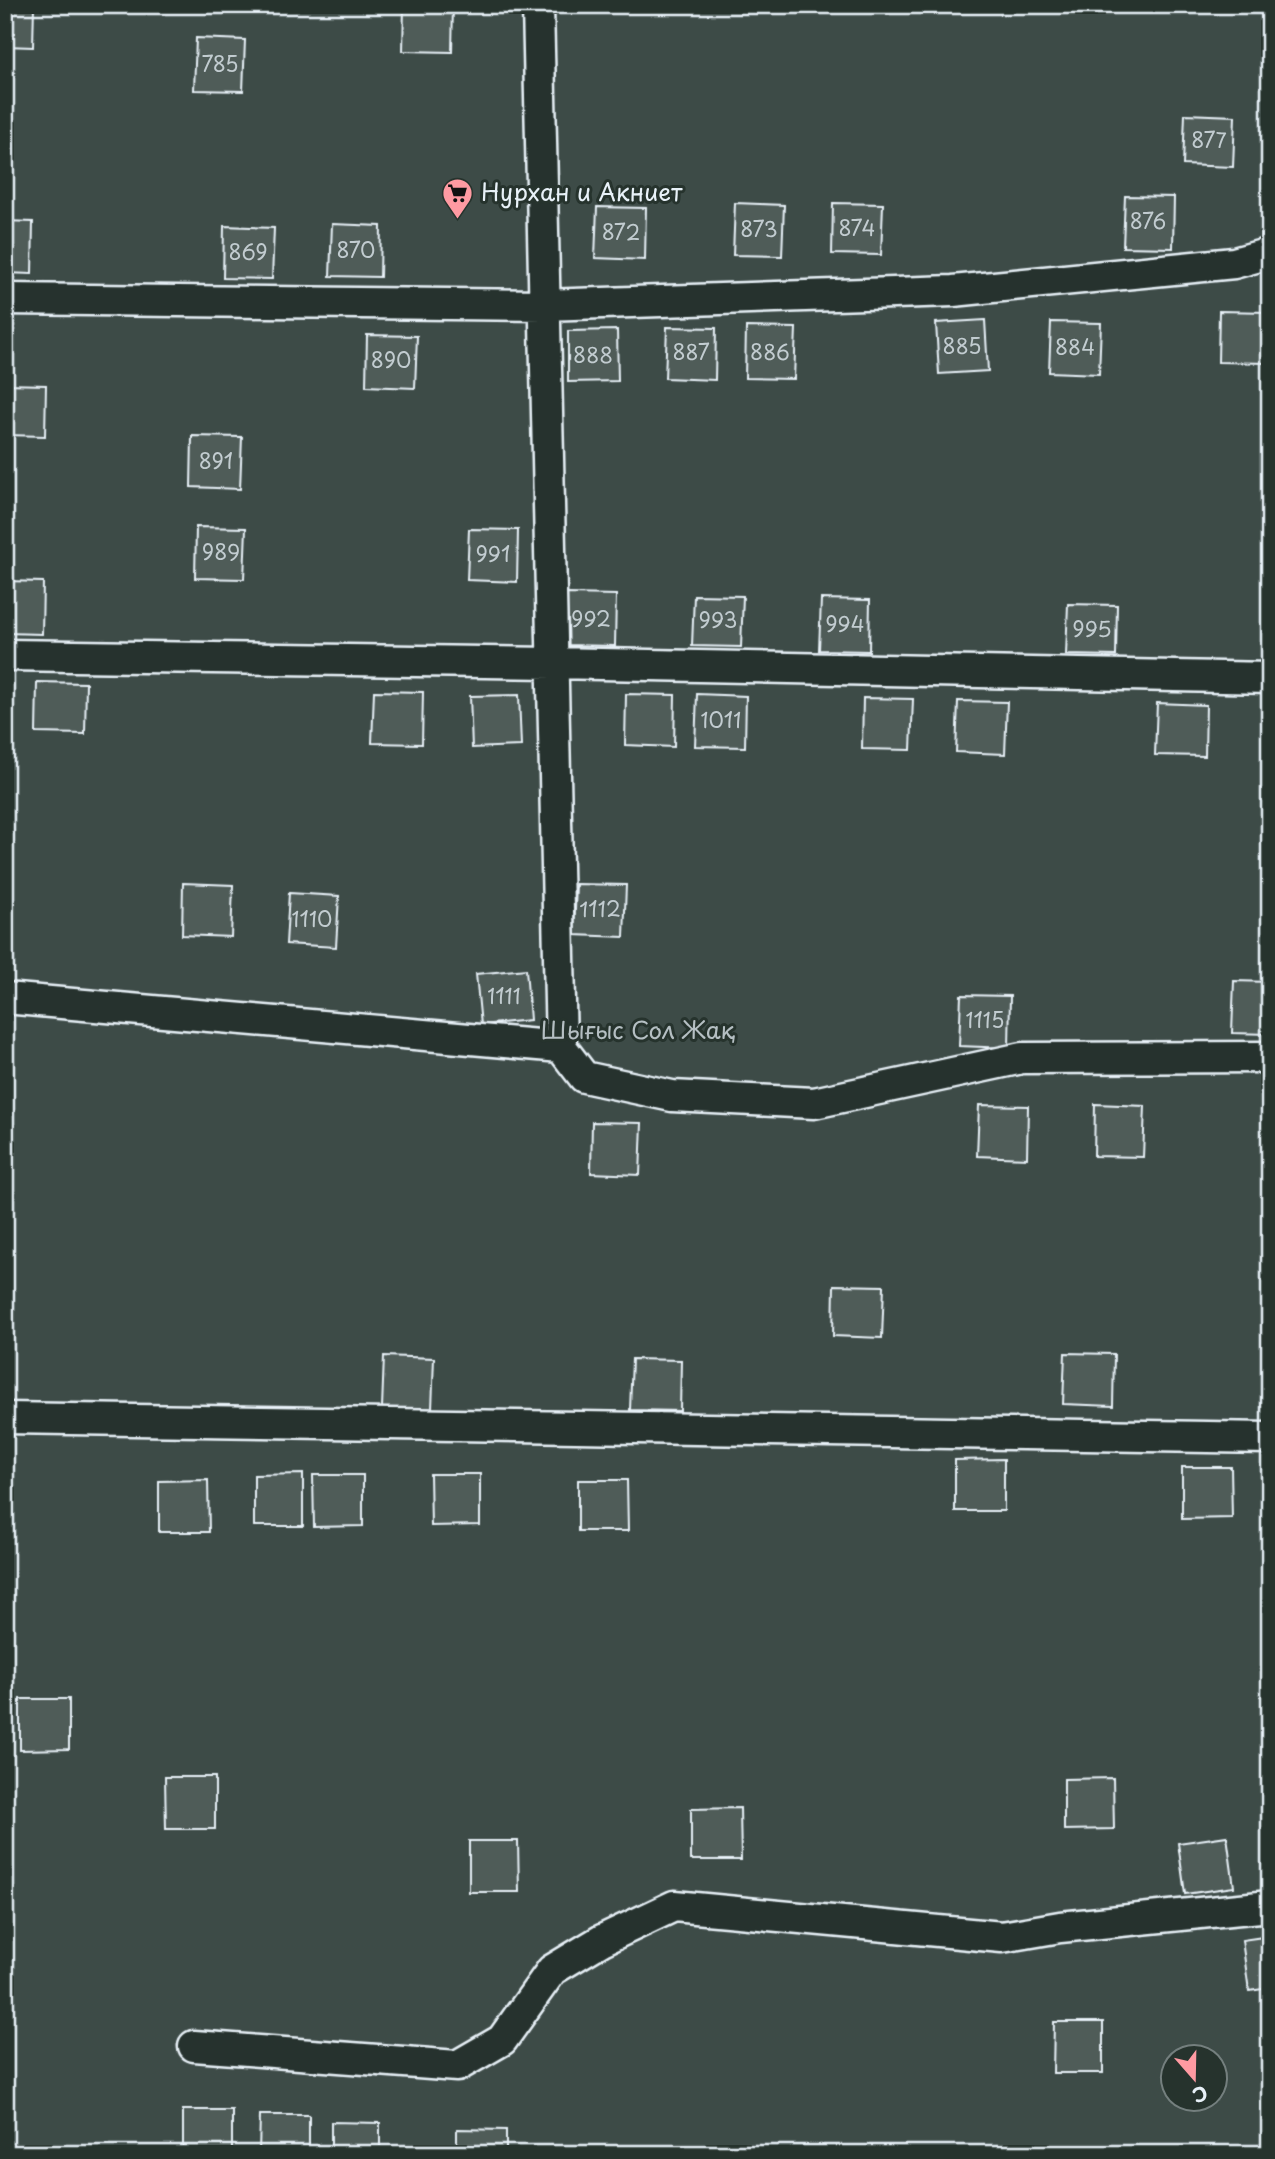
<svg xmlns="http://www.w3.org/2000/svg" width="1275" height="2159" viewBox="0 0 1275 2159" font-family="'Playpen Sans',sans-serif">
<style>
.green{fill:#3e4b47;stroke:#939ea0;stroke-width:2;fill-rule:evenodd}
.building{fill:#505c59;stroke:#e8f1f8;stroke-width:2}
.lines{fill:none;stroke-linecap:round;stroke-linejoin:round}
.minor-casing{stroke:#e8f1f8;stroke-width:35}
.minor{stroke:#26332d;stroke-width:30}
.labels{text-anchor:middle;stroke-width:6;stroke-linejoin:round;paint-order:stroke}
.number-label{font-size:21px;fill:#c2ccd0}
.poi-label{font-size:24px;fill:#e8f1f8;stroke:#26332d;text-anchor:start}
.park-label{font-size:24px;fill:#b5bfc3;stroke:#26332d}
</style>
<rect width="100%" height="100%" fill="#26332d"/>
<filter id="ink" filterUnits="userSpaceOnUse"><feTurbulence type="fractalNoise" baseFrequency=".0143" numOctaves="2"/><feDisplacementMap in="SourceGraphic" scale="14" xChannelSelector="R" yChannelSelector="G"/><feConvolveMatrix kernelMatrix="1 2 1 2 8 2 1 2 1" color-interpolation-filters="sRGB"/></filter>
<g filter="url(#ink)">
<path class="green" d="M5,5H1270V2154H5ZM1174,2058H1216V2100H1174Z"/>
<path class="building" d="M5,5H34L33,47L5,46Z
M404,5H453L452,52L403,51Z
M196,38L245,40L243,91L194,90Z
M1185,114L1235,116L1233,167L1183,165Z
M1125,196L1174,197L1173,248L1123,247Z
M735,203L784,205L782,256L733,255Z
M833,203L883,204L881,255L832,254Z
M597,207L646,208L645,260L595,258Z
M5,221L33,222L32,274L5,273Z
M332,224L381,226L380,277L330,276Z
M224,226L274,228L272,279L223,278Z
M1219,311L1269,312L1267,363L1218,362Z
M985,320L988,371L939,374L936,323Z
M1051,322L1101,323L1099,374L1049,372Z
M667,327L716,328L715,380L665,378Z
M746,327L796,328L794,379L745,378Z
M617,330L618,381L568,382V331Z
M367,335L417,336L415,388L366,386Z
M5,384L46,385L45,436L5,435Z
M192,436L242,437L240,489L191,487Z
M196,527L246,528L244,579L195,578Z
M469,529L518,530L517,582L467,580Z
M5,581L43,582L42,634L5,633Z
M567,594L616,595L615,646L565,645Z
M694,595L743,596L741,647L692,646Z
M821,599L870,600L869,651L819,650Z
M1068,604L1117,605L1116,656L1066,655Z
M37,682L86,683L85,734L36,733Z
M374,691L423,692L422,744L372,743Z
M626,694L675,695L674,747L625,745Z
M697,694L746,696L745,747L695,746Z
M519,695L521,746L472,748L470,696Z
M863,698L913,699L911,750L862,749Z
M958,701L1007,702L1005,754L956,752Z
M1157,703L1206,705L1205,756L1155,755Z
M183,883L233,885L231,937L182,935Z
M576,884L626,885L624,937L574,935Z
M289,893L339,896L336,947L286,944Z
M526,969L530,1020L481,1025L476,974Z
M1234,981L1270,982V1034L1232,1033Z
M961,995L1010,996L1009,1048L959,1046Z
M1095,1104L1145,1106L1143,1157L1094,1156Z
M979,1105L1028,1106L1027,1158L977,1156Z
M592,1122L642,1123L640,1175L591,1173Z
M834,1285L884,1286L882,1338L833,1336Z
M1065,1353L1114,1354L1113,1406L1063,1404Z
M384,1356L434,1358L432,1409L382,1408Z
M632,1359L681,1360L680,1411L630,1410Z
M1004,1459V1511H955V1460Z
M1182,1467H1231L1232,1518L1182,1519Z
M303,1474V1526H254V1475Z
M430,1474H480V1525L431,1526Z
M313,1475H363V1526L314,1527Z
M208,1480L209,1532H159V1481Z
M578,1480H627L628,1531H578Z
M20,1699H69V1749L20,1750Z
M165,1777H215V1829H166Z
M1113,1778L1114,1829L1064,1830V1779Z
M740,1808L741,1860H691V1809Z
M1227,1836L1234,1887L1185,1894L1178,1843Z
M469,1841H518L519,1892H469Z
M1270,1936V1988L1249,1991L1242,1940Z
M1054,2022H1103V2073H1053Z
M183,2110H232V2154H183Z
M260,2115H309V2154H259Z
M331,2122L380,2123V2154H331Z
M457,2129L506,2130V2154H457Z"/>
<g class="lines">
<defs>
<path id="minor" d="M538,5L561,1047
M5,299L544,305L953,291L1234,263L1270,253
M5,655L552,663L1270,678
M5,998L561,1047L584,1077L672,1096L814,1103L1022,1058L1270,1057
M5,1418L1270,1438
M194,2046L457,2066L502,2040L552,1970L602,1940L674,1906L1002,1937L1060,1927L1270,1906"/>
</defs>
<use href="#minor" class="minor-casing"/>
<use href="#minor" class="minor"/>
</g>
</g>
<defs>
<symbol id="supermarket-pin" viewBox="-11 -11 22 30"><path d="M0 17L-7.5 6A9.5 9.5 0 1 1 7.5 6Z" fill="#ff9aa2" stroke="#26332d"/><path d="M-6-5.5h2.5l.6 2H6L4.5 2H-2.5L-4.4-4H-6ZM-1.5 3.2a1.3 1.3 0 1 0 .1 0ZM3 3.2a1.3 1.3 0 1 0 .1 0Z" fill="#111"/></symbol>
</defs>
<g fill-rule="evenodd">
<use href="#supermarket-pin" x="440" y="176" width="35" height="47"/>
</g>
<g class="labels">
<g class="number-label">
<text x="220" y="72">785</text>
<text x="1209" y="148">877</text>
<text x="1148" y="229">876</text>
<text x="857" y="236">874</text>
<text x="759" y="237">873</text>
<text x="621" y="240">872</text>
<text x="356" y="258">870</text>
<text x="248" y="260">869</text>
<text x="962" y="354">885</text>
<text x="1075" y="355">884</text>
<text x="691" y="360">887</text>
<text x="770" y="360">886</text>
<text x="593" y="363">888</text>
<text x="391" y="368">890</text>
<text x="216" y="469">891</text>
<text x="221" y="560">989</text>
<text x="493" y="562">991</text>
<text x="591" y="627">992</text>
<text x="718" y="628">993</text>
<text x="845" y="632">994</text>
<text x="1092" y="637">995</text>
<text x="721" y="728">1011</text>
<text x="600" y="917">1112</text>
<text x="312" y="927">1110</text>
<text x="504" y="1004">1111</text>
<text x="985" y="1028">1115</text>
</g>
<g class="poi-label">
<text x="481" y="201">Нурхан и Акниет</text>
</g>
<g class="park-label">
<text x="638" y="1039">Шығыс Сол Жақ</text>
</g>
</g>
<rect width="1275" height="2159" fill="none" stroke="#26332d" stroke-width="28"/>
<rect x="14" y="14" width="1247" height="2131" fill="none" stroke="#e8f1f8" stroke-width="2.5" filter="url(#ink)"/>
<g transform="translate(1194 2078) rotate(160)"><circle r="33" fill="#26332d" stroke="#747f7e" stroke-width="2"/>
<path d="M0-5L12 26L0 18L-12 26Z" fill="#ff9aa2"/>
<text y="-10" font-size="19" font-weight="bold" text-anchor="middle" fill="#e8f1f8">С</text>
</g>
</svg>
